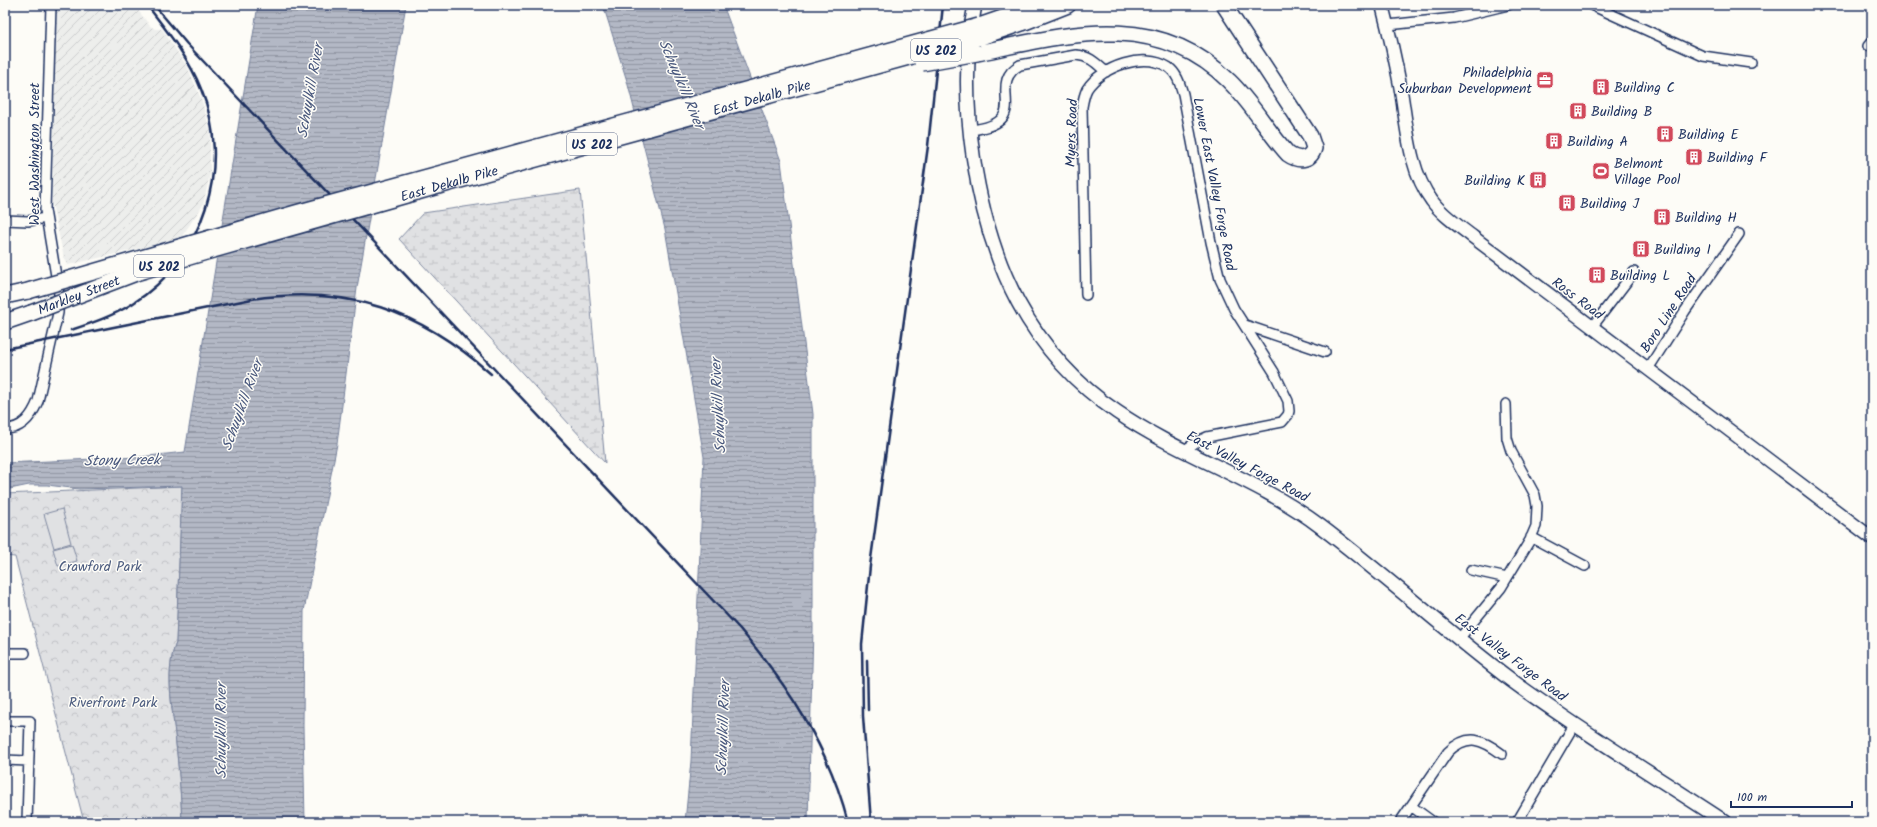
<svg xmlns="http://www.w3.org/2000/svg" width="1877" height="827" viewBox="0 0 1877 827" font-family="Kalam,sans-serif">
<style>
.industrial{fill:url(#industrial-furrows)}
.wetland{fill:url(#wetland-marsh);stroke:#7e88a0}
.park{fill:url(#park-crowns);stroke:#7e88a0}
.pitch{fill:#e0e1e3;stroke:#7e88a0}
.water{fill:url(#water-rules);stroke:#76819c}
.lines{fill:none;stroke-linecap:round;stroke-linejoin:round}
.minor-casing{stroke:#1b2f5e;stroke-width:12}
.tertiary-casing{stroke:#1b2f5e;stroke-width:15}
.secondary-casing{stroke:#1b2f5e;stroke-width:16}
.trunk-casing{stroke:#1b2f5e;stroke-width:18}
.minor{stroke:#fdfcf7;stroke-width:9}
.tertiary{stroke:#fdfcf7;stroke-width:12}
.secondary{stroke:#fdfcf7;stroke-width:13}
.trunk{stroke:#fdfcf7;stroke-width:15}
.rail{stroke:#1b2f5e;stroke-width:2.5}
.trunk-bridge-casing{stroke:#1b2f5e;stroke-width:18;stroke-linecap:butt}
.trunk-bridge{stroke:#fdfcf7;stroke-width:15}
.labels{text-anchor:middle;stroke-width:3;stroke-linejoin:round;paint-order:stroke}
.shield{fill:#fdfcf7;stroke:#5f6c8c;stroke-width:1}
.shield-label{font-size:13px;font-weight:bold;fill:#1b2f5e}
.poi-label{font-size:14px;fill:#1b2f5e;stroke:#fdfcf7;text-anchor:start}
.street-label{font-size:14px;fill:#1b2f5e;stroke:#fdfcf7}
.park-label{font-size:14px;fill:#4c5c7f;stroke:#fdfcf7}
.water-label{font-size:15px;font-style:italic;fill:#49587d;stroke:#fdfcf7}
</style>
<defs>
<pattern id="industrial-furrows" width="10" height="10" patternUnits="userSpaceOnUse"><rect width="10" height="10" fill="#edeeec"/><path d="M-1 1l2-2M0 10L10 0M9 11l2-2" fill="none" stroke="#cbcccd"/></pattern>
<pattern id="wetland-marsh" width="20" height="14" patternUnits="userSpaceOnUse"><rect width="20" height="14" fill="#e0e1e3"/><path d="M1 5h8M5 5V1M11 12h8M15 12V8" fill="none" stroke="#c0c1c5"/></pattern>
<pattern id="park-crowns" width="20" height="18" patternUnits="userSpaceOnUse"><rect width="20" height="18" fill="#e0e1e3"/><path d="M2 6a3 3 0 1 1 6 0M12 15a3 3 0 1 1 6 0" fill="none" stroke="#c0c1c5"/></pattern>
<pattern id="water-rules" width="6" height="5" patternUnits="userSpaceOnUse"><rect width="6" height="5" fill="#b3b8c5"/><path d="M0 2.5h6" fill="none" stroke="#9196a3"/></pattern>
</defs>
<rect width="100%" height="100%" fill="#fdfcf7"/>
<filter id="ink" filterUnits="userSpaceOnUse"><feTurbulence type="fractalNoise" baseFrequency=".025" numOctaves="2"/><feDisplacementMap in="SourceGraphic" scale="8" xChannelSelector="R" yChannelSelector="G"/><feConvolveMatrix kernelMatrix="1 2 1 2 8 2 1 2 1" color-interpolation-filters="sRGB"/></filter>
<g filter="url(#ink)">
<path class="industrial" d="M56,5H134L150,26L155,29H162L188,68L202,101L210,131V174L203,205L180,239L68,265L64,258L52,203Z"/>
<path class="wetland" d="M580,190L605,463L399,239L423,213Z"/>
<path class="park" d="M182,486L176,643C165,670 172,705 175,734C178,763 181,792 182,822H84L15,557L5,556V494Z"/>
<path class="pitch" d="M62,509L71,543L54,548L44,514Z
M72,544L77,561L58,566L53,549Z"/>
<path class="water" d="M258,5H406L357,288L337,444L304,611L303,726L305,822H182C181,792 178,763 175,734C172,705 165,670 176,643L182,486L79,489L47,485H29L5,490V463L139,457L185,452Z
M603,5H723L781,161L813,414V629L808,822H685L691,761L704,457L665,229L627,81Z"/>
<g class="lines">
<defs>
<path id="minor" d="M1591,5L1703,56L1751,63
M1388,25L1454,18L1508,5
M1868,46L1872,41
M971,130C1036,122 984,85 1020,65L1076,55C1090,56 1096,63 1106,72
M5,220L28,221L46,218
M1086,295L1082,107C1083,101 1084,95 1087,89C1102,66 1144,52 1168,67C1177,73 1180,84 1183,94L1211,242L1220,279L1234,309L1274,372L1288,401L1289,411L1288,415L1282,422L1207,437L1196,442L1185,450
M1245,325L1325,352
M1592,327L1634,272
M1648,369L1685,311L1739,234
M5,429C23,429 32,416 38,401L58,313L59,294L45,210L51,5
M1531,537L1585,566
M1471,570L1507,578
M1459,639L1501,588L1530,540L1536,526L1537,506L1535,495L1511,451L1507,438L1506,404
M5,653H25
M5,721H30L27,822
M5,760L28,761
M1411,806L1433,822
M1400,822L1448,752C1468,733 1482,739 1502,754
M1517,822L1574,725"/>
<path id="tertiary" d="M1382,5C1389,32 1395,58 1400,85C1407,123 1408,169 1432,201C1442,215 1459,226 1473,237L1872,538"/>
<path id="secondary" d="M975,5C956,95 975,221 1018,302C1042,346 1075,384 1117,412C1181,456 1258,479 1320,526C1385,575 1446,631 1511,680C1580,731 1654,775 1725,822"/>
<path id="trunk" d="M979,26L1040,5
M978,38L1022,23L1068,5
M977,53C1065,35 1156,8 1229,81C1252,103 1267,131 1288,154C1298,161 1310,161 1314,148L1310,136L1224,5
M5,296L28,291
M5,322L31,313"/>
</defs>
<use href="#minor" class="minor-casing"/>
<use href="#tertiary" class="tertiary-casing"/>
<use href="#secondary" class="secondary-casing"/>
<use href="#trunk" class="trunk-casing"/>
<use href="#minor" class="minor"/>
<use href="#tertiary" class="tertiary"/>
<use href="#secondary" class="secondary"/>
<use href="#trunk" class="trunk"/>
<path class="rail" d="M154,5L187,44L740,629C789,687 829,748 848,822
M71,330C92,323 113,316 132,304C204,259 233,166 201,89C189,58 167,31 147,5
M5,349L252,299C348,285 419,310 491,374
M867,660L868,710
M871,822L863,716L862,644L870,566L928,146L943,5"/>
<defs>
<g id="trunk-bridge">
<path d="M922,63L977,53"/>
<path d="M28,291L296,213L979,26"/>
<path id="s1" d="M31,313L136,273L206,252L431,188L978,38"/>
</g>
</defs>
<use href="#trunk-bridge" class="trunk-bridge-casing"/>
<use href="#trunk-bridge" class="trunk-bridge"/>
</g>
</g>
<defs>
<symbol id="office-square" viewBox="-11 -11 22 22"><rect x="-9" y="-9" width="18" height="18" rx="4" fill="#d1495b" stroke="#fdfcf7"/><path d="M-6-3h4V-5.5h4V-3h4V5H-6ZM-1-4.5V-3h2v-1.5ZM-6 0V1H6V0Z" fill="#fff"/></symbol>
<symbol id="building-square" viewBox="-11 -11 22 22"><rect x="-9" y="-9" width="18" height="18" rx="4" fill="#d1495b" stroke="#fdfcf7"/><path d="M-4-6H4V6H1V3H-1V6H-4ZM-2.5-4.3h1.7v1.8h-1.7ZM.8-4.3h1.7v1.8H.8ZM-2.5-1h1.7V.8h-1.7ZM.8-1h1.7V.8H.8Z" fill="#fff"/></symbol>
<symbol id="stadium-square" viewBox="-11 -11 22 22"><rect x="-9" y="-9" width="18" height="18" rx="4" fill="#d1495b" stroke="#fdfcf7"/><path d="M0-5a6.5 5 0 1 0 0 10a6.5 5 0 1 0 0-10ZM-3.5-1.8h7v3.6h-7Z" fill="#fff"/></symbol>
</defs>
<g fill-rule="evenodd">
<use href="#office-square" x="1535" y="70" width="20" height="20"/>
<use href="#building-square" x="1591" y="77" width="20" height="20"/>
<use href="#building-square" x="1568" y="101" width="20" height="20"/>
<use href="#building-square" x="1655" y="124" width="20" height="20"/>
<use href="#building-square" x="1544" y="131" width="20" height="20"/>
<use href="#building-square" x="1684" y="147" width="20" height="20"/>
<use href="#stadium-square" x="1591" y="161" width="20" height="20"/>
<use href="#building-square" x="1528" y="170" width="20" height="20"/>
<use href="#building-square" x="1557" y="193" width="20" height="20"/>
<use href="#building-square" x="1652" y="207" width="20" height="20"/>
<use href="#building-square" x="1631" y="239" width="20" height="20"/>
<use href="#building-square" x="1587" y="265" width="20" height="20"/>
</g>
<g class="labels">
<g class="shield">
<rect x="911" y="39" width="50" height="22" rx="3"/>
<rect x="567" y="133" width="50" height="22" rx="3"/>
<rect x="134" y="255" width="50" height="22" rx="3"/>
</g>
<g class="shield-label">
<text x="936" y="55">US 202</text>
<text x="592" y="149">US 202</text>
<text x="159" y="271">US 202</text>
</g>
<g class="poi-label">
<text x="1532" y="77" text-anchor="end">Philadelphia<tspan x="1532" dy="16">Suburban Development</tspan></text>
<text x="1614" y="92">Building C</text>
<text x="1591" y="116">Building B</text>
<text x="1678" y="139">Building E</text>
<text x="1567" y="146">Building A</text>
<text x="1707" y="162">Building F</text>
<text x="1614" y="168">Belmont<tspan x="1614" dy="16">Village Pool</tspan></text>
<text x="1525" y="185" text-anchor="end">Building K</text>
<text x="1580" y="208">Building J</text>
<text x="1675" y="222">Building H</text>
<text x="1654" y="254">Building I</text>
<text x="1610" y="280">Building L</text>
</g>
<g class="street-label">
<text dy="5" stroke="none"><textPath href="#s1" startOffset="762">East Dekalb Pike</textPath></text>
<text transform="translate(1071 133) rotate(-88)" y="5">Myers Road</text>
<text transform="translate(34 154) rotate(-90)" y="5">West Washington Street</text>
<text dy="5" stroke="none"><textPath href="#s1" startOffset="438">East Dekalb Pike</textPath></text>
<text transform="translate(1215 184) rotate(79)" y="5">Lower East Valley Forge Road</text>
<text dy="5" stroke="none"><textPath href="#s1" startOffset="51">Markley Street</textPath></text>
<text transform="translate(1578 298) rotate(37)" y="5">Ross Road</text>
<text transform="translate(1668 313) rotate(-57)" y="5">Boro Line Road</text>
<text transform="translate(1248 466) rotate(28)" y="5">East Valley Forge Road</text>
<text transform="translate(1511 657) rotate(37)" y="5">East Valley Forge Road</text>
</g>
<g class="park-label">
<text x="100" y="571">Crawford Park</text>
<text x="113" y="707">Riverfront Park</text>
</g>
<g class="water-label">
<text transform="translate(682 84) rotate(67)" y="5">Schuylkill River</text>
<text transform="translate(310 91) rotate(-80)" y="5">Schuylkill River</text>
<text transform="translate(242 405) rotate(-70)" y="5">Schuylkill River</text>
<text transform="translate(718 406) rotate(-93)" y="5">Schuylkill River</text>
<text transform="translate(122 460) rotate(-1)" y="5">Stony Creek</text>
<text transform="translate(723 728) rotate(-88)" y="5">Schuylkill River</text>
<text transform="translate(221 731) rotate(-90)" y="5">Schuylkill River</text>
</g>
</g>
<rect width="1877" height="827" fill="none" stroke="#fdfcf7" stroke-width="20"/>
<rect x="10" y="10" width="1857" height="807" fill="none" stroke="#1b2f5e" stroke-width="1.5" filter="url(#ink)"/>
<path d="M1731 801v6h121v-6" fill="none" stroke="#1b2f5e" stroke-width="2"/>
<text x="1737" y="801" font-size="12" fill="#1b2f5e" stroke="#fdfcf7" stroke-width="3" paint-order="stroke">100 m</text>
</svg>
